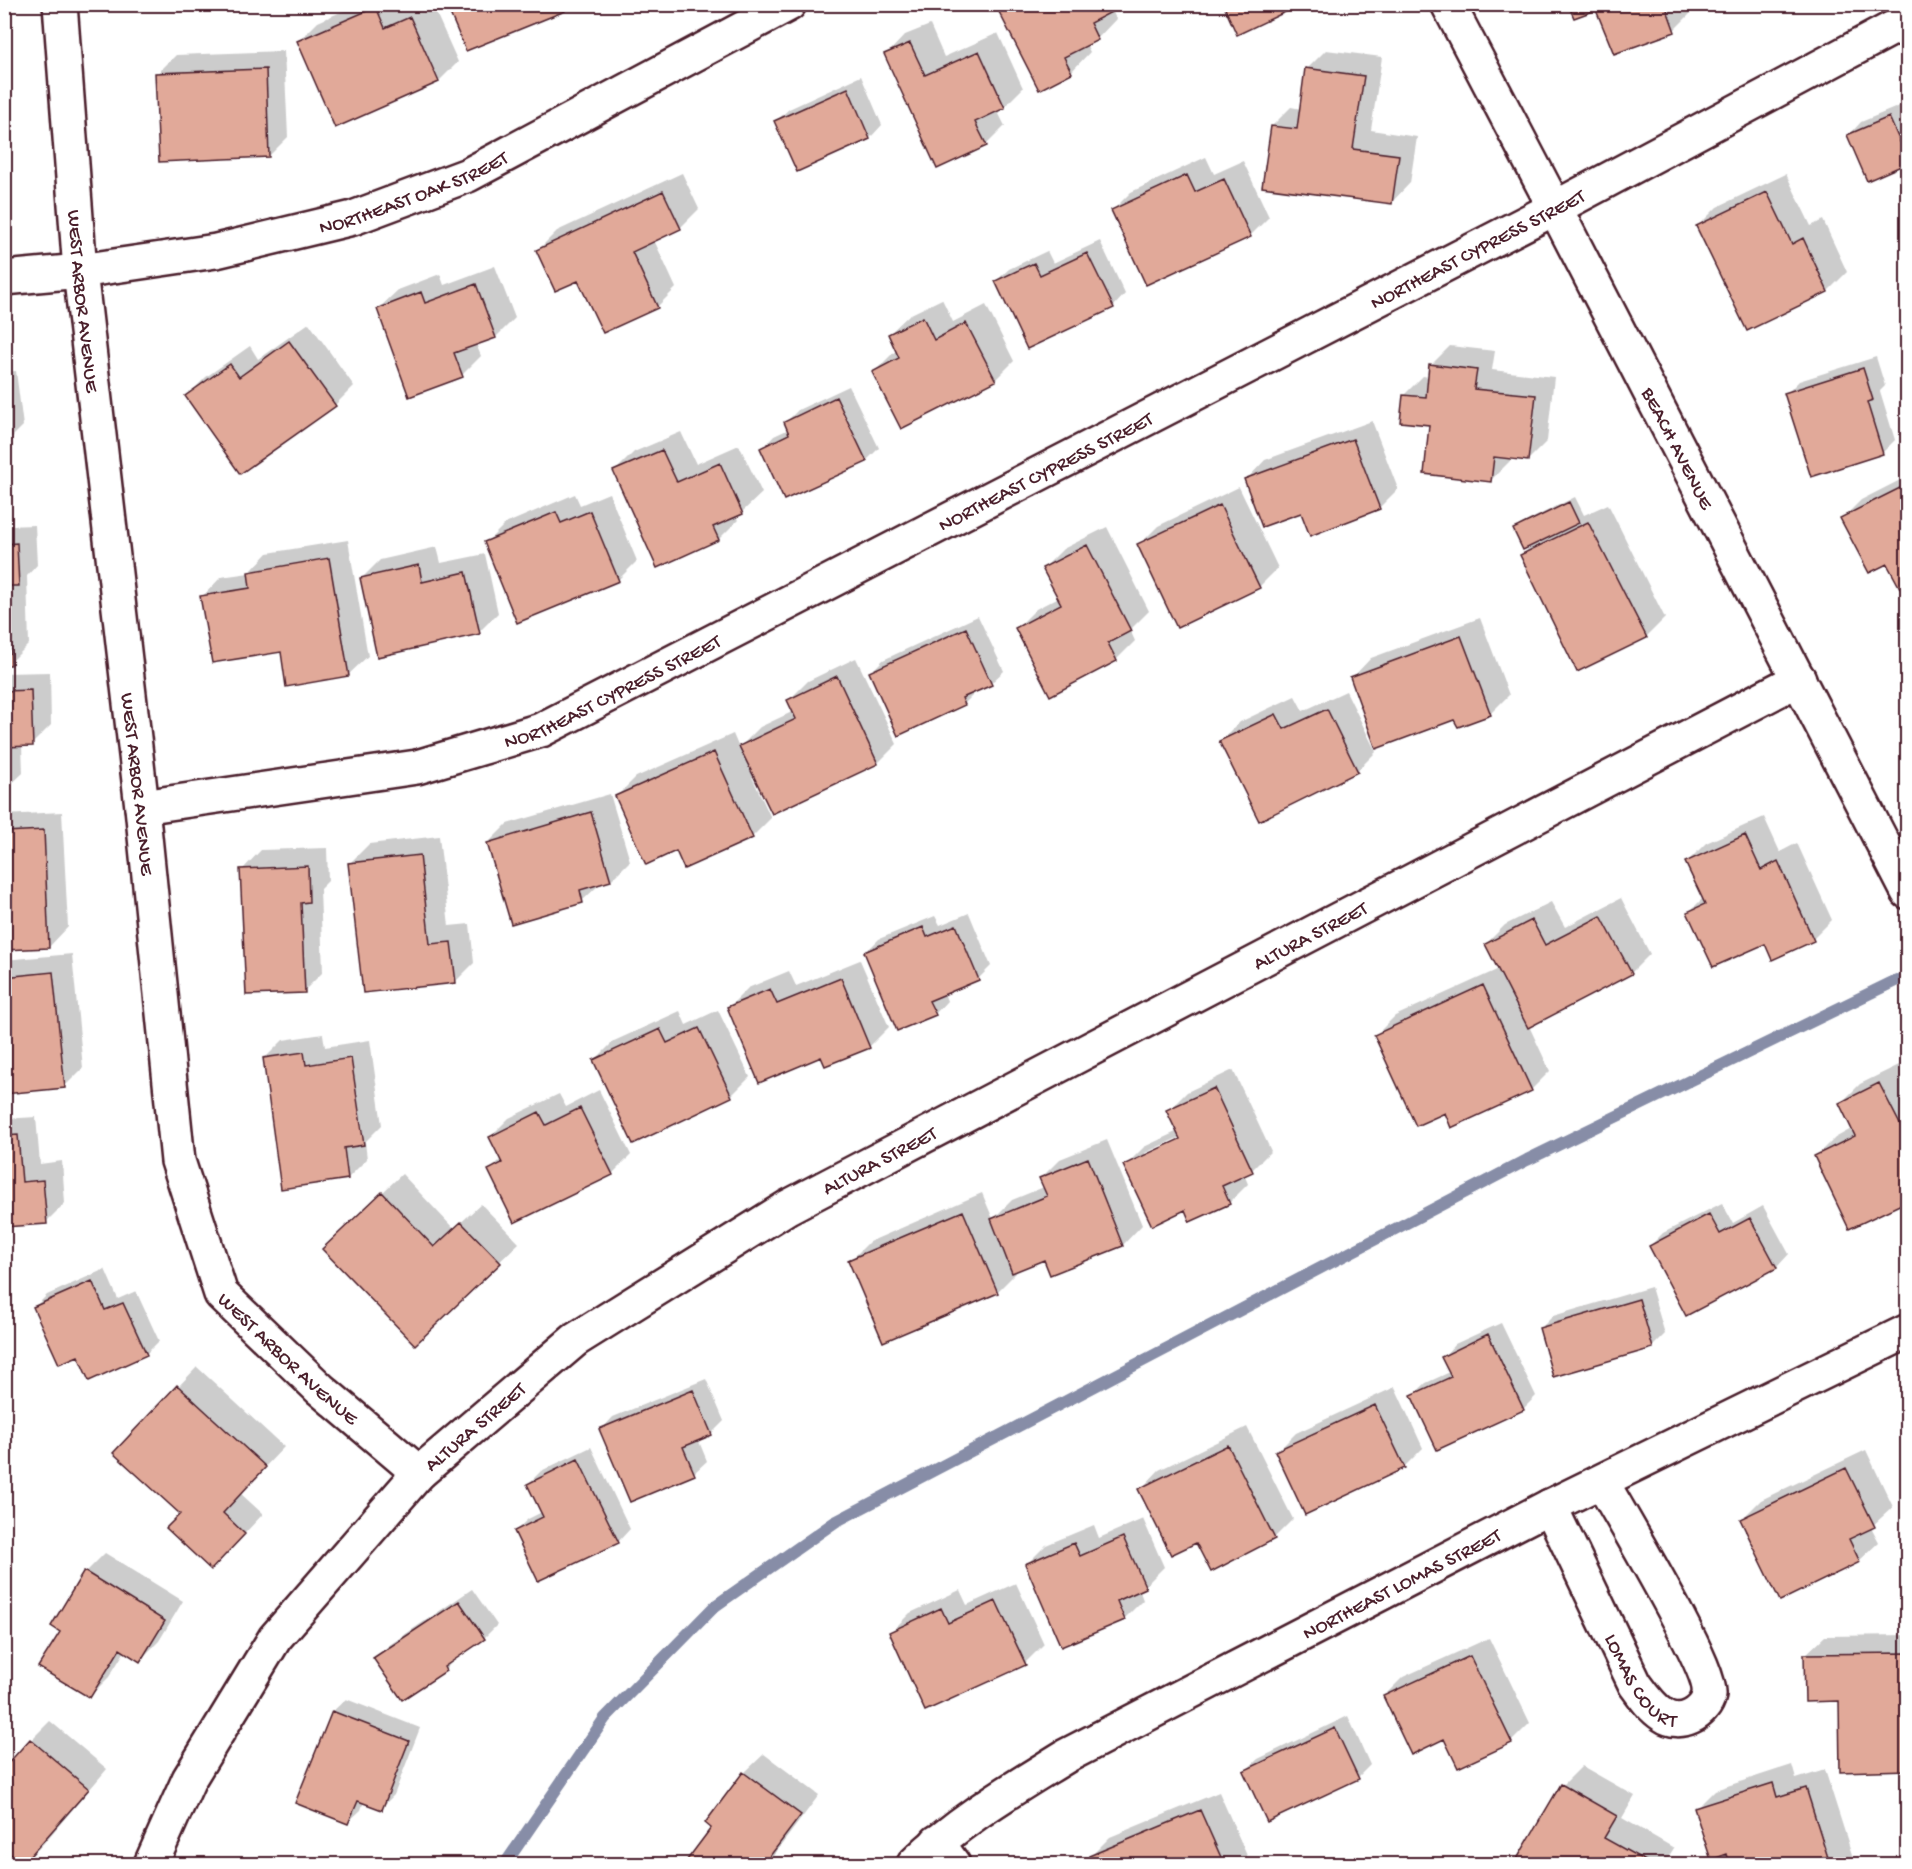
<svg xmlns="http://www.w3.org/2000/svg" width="1912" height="1869" viewBox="0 0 1912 1869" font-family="'Gochi Hand',sans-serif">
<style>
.shadow{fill:#0003;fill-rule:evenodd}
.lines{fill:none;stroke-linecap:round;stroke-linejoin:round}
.stream{stroke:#878da7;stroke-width:12}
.building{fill:#e1a999;stroke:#4a1f2b;stroke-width:1.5}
.minor-casing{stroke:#4a1f2b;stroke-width:38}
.minor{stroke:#fff;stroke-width:33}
.labels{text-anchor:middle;stroke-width:4.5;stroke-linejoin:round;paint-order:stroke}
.street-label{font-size:20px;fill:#4a1f2b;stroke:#fff}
</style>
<rect width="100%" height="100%" fill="#fff"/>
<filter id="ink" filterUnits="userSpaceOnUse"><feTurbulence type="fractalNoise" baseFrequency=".0167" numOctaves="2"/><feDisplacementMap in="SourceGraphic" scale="12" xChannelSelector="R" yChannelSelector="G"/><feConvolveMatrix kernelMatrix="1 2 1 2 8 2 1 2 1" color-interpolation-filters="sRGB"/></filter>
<g filter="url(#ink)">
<path class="shadow" d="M359,4H402L404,10L417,4H432L458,62L439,81L299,41L318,22Z
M997,4H1122L1112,10L1116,19L1097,39L1086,44L1090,52L1071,72Z
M1570,4H1691L1693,11L1674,30L1597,8Z
M930,25L944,57L998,33L1023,88L1004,107L997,110L1005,126L986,145L886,55L905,35Z
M1326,50L1382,57L1371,130L1417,137L1410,183L1391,203L1272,126L1291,107L1301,109L1307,69Z
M284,51L288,137L269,156L157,74L176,55Z
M861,76L882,125L870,138L798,170L776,121L789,109Z
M1902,105L1908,118V162L1849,135L1861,122Z
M1206,157L1214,174L1243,161L1269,217L1250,236L1112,211L1131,192Z
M682,173L699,209L680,228L654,240L676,288L657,307L579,279L538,250L557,231Z
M1786,174L1811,226L1823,220L1847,272L1828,291L1747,329L1698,226L1717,207Z
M1100,241L1125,294L1113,307L996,281L1009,269L1047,251L1053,263Z
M495,266L515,318L496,337L476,344L481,356L462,375L378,309L398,290L440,274L444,285Z
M942,299L953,322L986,305L1014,361L995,380L874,372L893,353L897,351L889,334L909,315Z
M309,323L354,386L335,405L187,396L206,377L250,346L258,359Z
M1450,346L1495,351L1492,370L1554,377L1547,441L1528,460L1510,458V461L1491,480L1431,423L1404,395L1423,376L1429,377L1431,365Z
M1876,357L1885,386L1880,391L1895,440L1882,453L1786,394L1799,381Z
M16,371L23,426L4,445V372Z
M849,386L879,448L866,461L762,449L774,436L789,429L786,422L798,410Z
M1372,421L1398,489L1379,508L1302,511L1246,480L1265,460Z
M681,432L696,464L739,445L762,493L742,512L735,515L738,520L719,539L615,471L634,452Z
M1908,476V600L1887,562L1842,519L1861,500Z
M1239,487L1278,568L1259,587L1139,545L1158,526Z
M609,493L637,561L618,580L486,543L505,524L575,494L580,505Z
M1575,497L1584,515L1608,504L1665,618L1646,637L1521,556L1533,544L1515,530L1521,524Z
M35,525L37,565L27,576L29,644L10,663L4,664V526Z
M1107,527L1149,611L1130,630L1135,641L1116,660L1017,628L1036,609L1059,597L1044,568L1063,549Z
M348,540L368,656L348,675L282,650L202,597L221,577L249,573L268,553Z
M437,547L441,563L485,554L498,613L479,632L361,579L380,560Z
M978,616L1004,671L991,683L977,691L964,704L870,673L883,660Z
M1480,618L1509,695L1490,714L1455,718L1352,678L1371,658Z
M856,658L897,744L878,763L752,777L771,818L752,837L677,849L617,796L636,777L733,734L739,748L760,727L794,711L789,700L808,681Z
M50,672L51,725L32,744L22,745L23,773L4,791V673Z
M1346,691L1376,752L1357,771L1221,741L1240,722L1295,696L1303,711Z
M610,794L630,861L611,880L601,883L582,901L488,843L507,824Z
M62,812L68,927L49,947L4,949V815Z
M1764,817L1780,852L1797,843L1832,920L1813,939L1765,942L1689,912L1704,897L1687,862L1706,843Z
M439,836L449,926L470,924L474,963L455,982L350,863L369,844Z
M327,848L328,881L320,889L323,972L304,991L242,870L261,850Z
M1621,898L1650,954L1631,973L1529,1026L1550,1071L1531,1090L1445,1111L1376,1035L1395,1016L1499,969L1486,944L1505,925L1551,902L1565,927Z
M969,913L991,966L978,979L944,993L947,1001L935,1014L866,952L879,939L935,916L940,925Z
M72,954L83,1068L64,1087L4,1092V960Z
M860,960L889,1027L870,1046L826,1064L822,1055L729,1007L748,988L789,971L796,986Z
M718,1010L750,1077L731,1096L595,1060L614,1041L680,1011L686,1025Z
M323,1034L325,1047L370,1040L382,1125L365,1142L367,1159L348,1178L264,1059L283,1040Z
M1899,1065L1908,1083V1199L1816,1157L1835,1138L1853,1128L1841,1103L1860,1084Z
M1233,1070L1271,1151L1252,1170L1244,1174L1248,1184L1229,1203L1191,1220L1186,1208L1125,1166L1144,1147L1178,1131L1168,1111L1187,1092ZM1186,1134L1187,1137L1145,1156V1153Z
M599,1090L631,1155L612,1174L490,1170L501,1159L490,1137L509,1118L559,1094L566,1107Z
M36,1117L40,1164L62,1161L65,1203L46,1222L4,1226V1119Z
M1107,1140L1142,1225L1123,1245L1051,1273L1044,1258L1015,1270L1016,1273L997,1292L850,1261L869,1242L982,1193L993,1219L1012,1200L1044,1187L1041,1178L1060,1159Z
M402,1174L454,1229L481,1204L519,1243L415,1343L343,1230Z
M1722,1203L1733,1223L1763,1206L1789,1254L1777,1267L1687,1314L1650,1246L1663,1233Z
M105,1269L118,1299L136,1291L159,1341L146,1354H78L35,1307L47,1295Z
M1651,1287L1665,1334L1653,1346L1554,1375L1540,1329L1553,1316Z
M1501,1323L1536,1396L1523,1409L1413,1395L1426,1383L1450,1372L1443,1357L1455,1344Z
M197,1367L284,1447L240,1493L263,1514L230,1549L182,1514L115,1453Z
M706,1379L724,1421L711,1434L698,1439L707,1461L694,1473L601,1430L613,1417Z
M1395,1387L1423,1448L1404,1467L1277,1452L1296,1433Z
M1247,1427L1293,1519L1274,1538L1197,1541L1140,1490L1159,1470Z
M591,1447L630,1529L618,1542L515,1531L528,1519L542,1512L528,1484L541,1471Z
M1866,1450L1893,1507L1871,1527L1879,1542L1859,1561L1781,1599L1742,1519L1761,1500Z
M1143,1519L1164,1567L1145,1586L1139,1589L1143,1600L1124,1619L1027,1564L1046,1545L1094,1525L1099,1538Z
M105,1553L183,1601L159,1641L140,1660L125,1651L109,1677L90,1696L62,1631L53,1626L86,1572Z
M1016,1583L1044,1644L1025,1663L891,1632L910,1613L960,1590L967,1605Z
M472,1589L497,1625L484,1638L457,1656L445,1670L375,1659L388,1646Z
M1908,1635V1768L1840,1699L1805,1655L1825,1636Z
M1489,1638L1530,1723L1511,1742L1445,1737L1384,1696L1403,1677Z
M346,1699L420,1728L394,1795L381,1808L364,1801L361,1810L348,1822L297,1802L333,1711Z
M1348,1716L1370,1765L1358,1777L1245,1771L1258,1759Z
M50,1721L107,1769L43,1844L24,1863L31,1740Z
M764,1754L819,1795L767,1864H686L713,1828L744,1773Z
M1792,1765L1796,1779L1825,1770L1855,1864H1732L1728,1852L1696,1809L1715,1790Z
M1582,1766L1635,1796L1622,1818L1674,1848L1664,1864H1516L1563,1785Z
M1219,1792L1248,1858L1241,1864H1094L1091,1856L1110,1837Z"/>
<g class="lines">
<path class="stream" d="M505,1864L605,1718L715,1606L835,1522L1527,1160L1897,980"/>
</g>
<path class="building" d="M446,4H562L565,11L466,51Z
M995,4H1119L1121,7L1090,23L1098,40L1064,57L1072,73L1039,90Z
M1223,4H1302L1237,35Z
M1568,4H1665L1675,32L1614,54L1596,10L1574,18Z
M376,7L385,28L410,17L439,82L335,128L297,41Z
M910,43L925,75L979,51L1005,108L975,122L987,146L937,169L884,54Z
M1305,68L1364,76L1353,149L1399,155L1392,204L1262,187L1271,126L1297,129Z
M266,69L269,157L159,162L155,73Z
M848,88L870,139L797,172L774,121Z
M1889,117L1908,160V163L1867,181L1847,135Z
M1187,175L1195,192L1224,179L1251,237L1146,285L1111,210Z
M663,191L681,229L632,252L658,308L603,333L578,281L555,291L536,250Z
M1767,192L1792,244L1803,238L1828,292L1747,331L1696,226Z
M1087,253L1114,308L1027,349L995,281L1034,263L1040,275Z
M476,284L496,338L454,353L463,377L409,397L377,309L421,292L425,303Z
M923,317L934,340L966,323L996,381L901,429L872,372L899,358L888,334Z
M289,341L336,406L240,474L185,396L230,364L239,377Z
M1429,364L1477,370L1474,389L1536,395L1528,461L1494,457L1491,482L1424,474L1429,425L1400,422L1403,395L1426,397Z
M1863,368L1873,400L1867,402L1883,454L1811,477L1784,393Z
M836,397L867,462L784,500L760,448L789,434L784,422Z
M1353,439L1380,509L1310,536L1301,513L1262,527L1244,479Z
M662,450L677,482L720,463L743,514L713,527L719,540L657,568L613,471Z
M1908,484V603L1887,564L1869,573L1840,518Z
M1569,502L1579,523L1523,550L1513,529Z
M1220,505L1260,588L1177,628L1137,544Z
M590,511L619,581L517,623L484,542L556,512L561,523Z
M1588,522L1647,638L1577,672L1520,555Z
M17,543L19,586H8L11,665H4V544Z
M1087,545L1131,631L1108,643L1117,661L1050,696L1015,628L1061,604L1042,568Z
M329,558L349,676L286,687L281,652L212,663L200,596L250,588L248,572Z
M419,565L422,582L466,572L480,634L377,657L360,578Z
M966,628L992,685L962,698L965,705L898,736L869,672Z
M1461,636L1491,715L1458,727L1454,720L1376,749L1350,677Z
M837,676L878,764L772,814L739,746L796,719L787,700Z
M31,690L33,746L4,747V691Z
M1327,709L1358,772L1259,821L1219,741L1276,714L1284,729Z
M714,752L753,838L684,869L676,851L646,865L615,796Z
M591,812L611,881L580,890L583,903L511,924L487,843Z
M44,830L49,948L4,950V832Z
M1745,835L1761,870L1778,861L1814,941L1772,960L1765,944L1713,967L1687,912L1705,904L1685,862Z
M420,855L430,944L451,942L456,983L363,993L348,863Z
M308,866L309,902L301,903L305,993L246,995L240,869Z
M1601,916L1632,974L1528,1028L1485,944L1532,920L1545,945Z
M956,925L979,980L929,1001L936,1015L897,1031L864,952L923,927L927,937Z
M53,972L65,1088L4,1094V977Z
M841,978L870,1048L825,1066L821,1057L759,1083L727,1007L770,989L777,1004Z
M1483,985L1532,1091L1451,1128L1445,1113L1416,1126L1374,1035Z
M699,1028L732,1097L633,1144L593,1060L660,1029L667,1043Z
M304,1052L306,1065L351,1058L364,1145L344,1148L348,1179L281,1189L263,1058Z
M1879,1083L1908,1140V1201L1849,1229L1814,1156L1855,1136L1839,1103Z
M1214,1088L1253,1172L1222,1186L1230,1204L1190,1222L1185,1210L1152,1226L1123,1165L1180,1139L1166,1110Z
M580,1108L613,1175L514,1223L488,1170L502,1163L489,1137L539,1112L546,1125Z
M18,1135L22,1182L43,1180L47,1224L4,1227V1136Z
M1088,1158L1123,1246L1050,1275L1044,1260L1012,1273L991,1219L1047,1196L1039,1178Z
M382,1192L434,1247L461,1222L501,1263L415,1345L322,1249Z
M963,1211L998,1293L883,1342L848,1260Z
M1709,1214L1720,1234L1750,1218L1777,1268L1686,1316L1649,1246Z
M92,1281L105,1310L123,1303L147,1355L89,1381L78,1356L59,1364L33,1307Z
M1639,1299L1653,1348L1553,1377L1539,1328Z
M1488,1334L1524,1410L1437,1450L1411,1395L1451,1377L1441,1357Z
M177,1385L266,1467L223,1513L245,1534L211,1570L166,1528L180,1514L113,1453Z
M693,1390L712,1435L683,1447L695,1475L630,1502L599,1429Z
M1375,1405L1405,1468L1305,1515L1275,1451Z
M1228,1445L1275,1539L1211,1572L1196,1543L1171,1555L1138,1489Z
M578,1459L619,1543L538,1581L514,1531L543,1517L527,1484Z
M1846,1468L1875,1527L1849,1539L1860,1562L1780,1601L1740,1519Z
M1123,1537L1146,1588L1117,1601L1125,1620L1061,1647L1025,1564L1074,1543L1080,1556Z
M84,1571L165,1621L140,1662L120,1649L90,1698L38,1667L60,1632L51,1626Z
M459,1601L485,1639L444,1667L446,1671L402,1700L373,1658Z
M996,1601L1026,1665L925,1711L889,1632L941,1608L948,1623Z
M1906,1653L1908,1770L1840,1772L1839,1701L1805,1702L1804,1654Z
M1470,1656L1512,1743L1458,1768L1444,1739L1411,1755L1383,1696Z
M332,1711L409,1741L382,1810L358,1801L348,1824L295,1803Z
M1335,1728L1359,1779L1267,1822L1243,1771Z
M30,1739L89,1789L23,1864L4,1849V1768Z
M743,1772L801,1815L764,1864H684L711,1828L705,1823Z
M1773,1783L1777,1797L1806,1788L1830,1864H1730L1727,1854L1711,1860L1694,1808Z
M1561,1784L1617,1816L1604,1838L1651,1864H1514Z
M1200,1810L1224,1864H1093L1089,1856Z"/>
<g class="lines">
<defs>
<g id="minor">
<path id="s1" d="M60,4L80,271L142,807L178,1161L221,1294L320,1389L419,1473"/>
<path id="s2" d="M1448,4L1555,208L1908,892"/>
<path id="s3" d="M4,278L80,271L216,251L353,218L468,175L789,4"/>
<path id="s4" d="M142,807L417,767L541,730L1555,208L1908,20"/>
<path id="s5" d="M1550,1506L1635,1684C1643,1695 1651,1707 1663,1715C1680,1727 1705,1714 1709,1695C1713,1668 1620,1515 1602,1482"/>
<path d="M937,1842L953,1864"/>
<path id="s6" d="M151,1864L189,1779L275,1638L419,1473L575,1340L788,1207L1799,679"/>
<path id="s7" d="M914,1864C959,1820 1013,1789 1066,1756L1550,1506L1908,1331"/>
</g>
</defs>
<use href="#minor" class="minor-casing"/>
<use href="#minor" class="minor"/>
</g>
</g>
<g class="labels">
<g class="street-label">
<text dy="7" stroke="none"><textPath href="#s3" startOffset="420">NORTHEAST OAK STREET</textPath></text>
<text dy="7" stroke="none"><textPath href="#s4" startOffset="1460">NORTHEAST CYPRESS STREET</textPath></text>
<text dy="7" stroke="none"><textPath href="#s1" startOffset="298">WEST ARBOR AVENUE</textPath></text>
<text dy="7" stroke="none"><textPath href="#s2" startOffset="500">BEACH AVENUE</textPath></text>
<text dy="7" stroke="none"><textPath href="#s4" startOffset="974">NORTHEAST CYPRESS STREET</textPath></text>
<text dy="7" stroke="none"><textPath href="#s4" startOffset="488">NORTHEAST CYPRESS STREET</textPath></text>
<text dy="7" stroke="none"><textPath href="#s1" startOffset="784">WEST ARBOR AVENUE</textPath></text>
<text dy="7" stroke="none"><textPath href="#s6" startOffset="1522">ALTURA STREET</textPath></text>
<text dy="7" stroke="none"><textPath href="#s6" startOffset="1036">ALTURA STREET</textPath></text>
<text dy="7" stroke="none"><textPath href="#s1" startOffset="1396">WEST ARBOR AVENUE</textPath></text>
<text dy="7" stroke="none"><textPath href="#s6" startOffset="550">ALTURA STREET</textPath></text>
<text dy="7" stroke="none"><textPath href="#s7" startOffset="564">NORTHEAST LOMAS STREET</textPath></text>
<text dy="7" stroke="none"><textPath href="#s5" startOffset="198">LOMAS COURT</textPath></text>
</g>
</g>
<rect width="1912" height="1869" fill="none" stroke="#fff" stroke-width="24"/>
<rect x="12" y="12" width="1888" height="1845" fill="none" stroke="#4a1f2b" stroke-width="2" filter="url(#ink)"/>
</svg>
